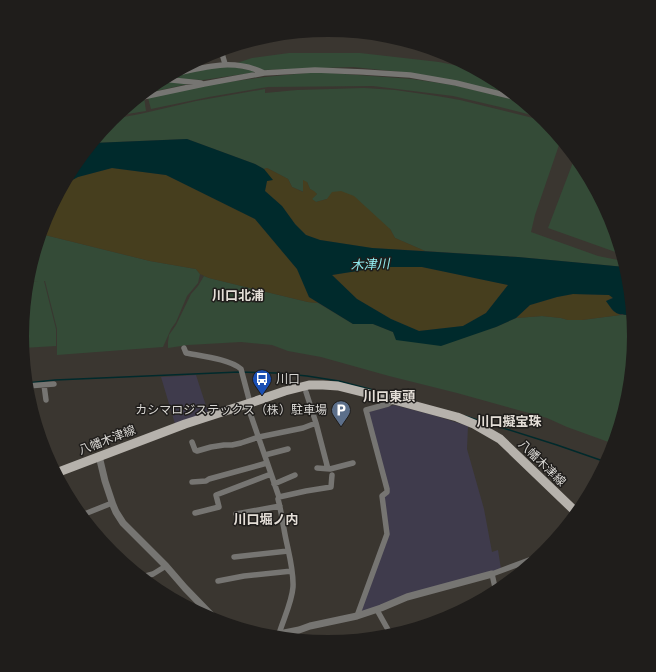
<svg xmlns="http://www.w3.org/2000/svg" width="656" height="672" viewBox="0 0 656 672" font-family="Rubik,'Noto Sans JP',sans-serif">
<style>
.industrial{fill:#3f3b4c}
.green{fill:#344b37}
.sand{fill:#463e1e}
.water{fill:#002a2c;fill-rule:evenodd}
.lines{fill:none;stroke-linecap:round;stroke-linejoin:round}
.stream{stroke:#002a2c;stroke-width:1.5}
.minor{stroke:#767572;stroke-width:5.5}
.tertiary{stroke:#767572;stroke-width:7}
.primary{stroke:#b6b2ac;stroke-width:9}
.labels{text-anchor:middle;stroke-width:3;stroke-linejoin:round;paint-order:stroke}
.poi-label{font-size:12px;fill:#d8d6d2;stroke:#1f1d1b;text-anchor:start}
.street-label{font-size:12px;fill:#d8d6d2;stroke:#1f1d1b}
.water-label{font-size:13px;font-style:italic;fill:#92edf0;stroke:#1f1d1b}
.neighbourhood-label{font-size:13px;font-weight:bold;fill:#e4ded7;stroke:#1f1d1b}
</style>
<rect width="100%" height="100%" fill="#3a3630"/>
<path class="industrial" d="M196,375L208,412L175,424L161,377Z
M394,405L433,415L468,426L467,449L484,509L492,552L498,550L501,569L366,612L361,611L389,534L384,498L389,492L368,412Z"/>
<path class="green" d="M289,53H360L439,62L474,69L498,82L507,89H504L500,91L411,73L353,67L264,70L237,63L252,58Z
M225,66L234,67L258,72L203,80L165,78L168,76Z
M317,72L412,79L453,85L521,101L543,118L500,107L453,96L373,86L268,87L209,97L151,109L148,98L205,85L265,77Z
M158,82H197L143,94Z
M364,88L395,90L437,96L460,100L545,121L560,138L559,145L535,215L531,232L598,256L623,261L625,267L518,257L425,251L395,238L390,229L327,199L316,202L311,199L317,194L310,189L307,182L304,186V192L292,187L288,179L267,168L264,169L255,164L187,139L93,143L113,119L140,114L196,101L265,89V93L297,90Z
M144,97L146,111L115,116L137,99Z
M575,157L583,166L611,219L621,254L548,228Z
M41,234L150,261L196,269L200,274L198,283L187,296L176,322L171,329L163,347L57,355V329L45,281H44L56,329V346L23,348L22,336L27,282L38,281H27L28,276Z
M204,276L209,278L308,302L318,303L353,324H373L393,332L396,339L496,327L516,318L542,316L561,318L568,320H582L620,315H632L634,336L628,396L614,444L567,427L547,418L457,393L389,376L321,357L288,351L272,345L241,342L188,345L168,348V342L169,335L176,325L191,294L198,286Z"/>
<path class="sand" d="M112,168L166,175L255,219L297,269L309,297L318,303L308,302L209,278L200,274L196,269L150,261L41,234L45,219L63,185L78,177Z
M267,168L288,179L292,187L303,192V180L307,182L310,189L314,191L317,194L312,199L316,202L327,199L332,192L341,191L354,196L390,229L395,238L425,251L372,248L320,240L306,235L295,224L282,206L265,191L267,181L272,180L264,169Z
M382,267H422L508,285L486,313L463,326L419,331L391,319L357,299L332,275Z
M573,294L609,295L613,297L606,301L613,311L620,315L582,320H568L561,318L542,316L516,318L530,305L557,297Z"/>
<path class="water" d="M187,139L255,164L264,169L273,180L267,181L265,191L282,206L295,224L306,235L320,240L372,248L518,257L625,267L628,277L632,315C616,315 615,314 606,301L613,298L609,295L573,294L557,297L530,305L516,318L496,327L441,346L396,340L393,332L373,324H353L309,297L297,269L255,219L166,175L112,168L78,177L63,185L74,166L93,143ZM382,267H422L508,285L486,313L463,326L419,331L391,319L357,299L332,275Z"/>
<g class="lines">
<path class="stream" d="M27,383L55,380L239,372L276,373L307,376L339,381L377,391
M465,416L557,445L606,462"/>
<path class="minor" d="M221,50L225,64
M173,74C205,67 233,58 264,73
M162,79L201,83
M138,98L204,84L264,73L315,70L363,72L410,75L456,83L517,98
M184,348L186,353C201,356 230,359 241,369L250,403
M44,385L46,400
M27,386L54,384
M31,386V407
M247,404L279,497L278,499C281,510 282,519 284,529C287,548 294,568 293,587C292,602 283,620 279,634
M316,423L328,469
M192,442L195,450L197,451L211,447L224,445H232L241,443L259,437L303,428L316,423L306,392
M265,455L288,449
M317,468L330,469L353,463
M192,482L206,481L209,479L267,463
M274,484L295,475
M279,497L306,491L331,487L332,475
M195,513L219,507L216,495L271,474
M236,514L280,506
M82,515L112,503
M234,557L288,551
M119,559L121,558L125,564
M142,577L153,574L166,566
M218,581L244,576L292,571
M496,592L492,574L540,556
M377,610L391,635
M357,616L387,534L382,496L387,492V489L366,410L388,404L394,400"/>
<path class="tertiary" d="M99,456L105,481L113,505L116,512L123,523L166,566L185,588L216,620
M273,637L279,634L299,630L310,626L357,616L381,608L407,597L492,574"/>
<path class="primary" d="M56,473L185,424L250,403L285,391L309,385H323L338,386L394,400L457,417L474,424L500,439L577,513"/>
</g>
<defs>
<symbol id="bus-pin" viewBox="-11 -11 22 30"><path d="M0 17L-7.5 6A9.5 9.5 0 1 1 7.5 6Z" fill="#1a4fb4" stroke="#1f1d1b"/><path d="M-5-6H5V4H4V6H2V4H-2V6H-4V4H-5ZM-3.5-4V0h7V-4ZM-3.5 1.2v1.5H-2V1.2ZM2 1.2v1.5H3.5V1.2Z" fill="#fff"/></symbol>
<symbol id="parking-pin" viewBox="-11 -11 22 30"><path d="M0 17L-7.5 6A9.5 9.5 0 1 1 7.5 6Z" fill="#5c6f8a" stroke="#1f1d1b"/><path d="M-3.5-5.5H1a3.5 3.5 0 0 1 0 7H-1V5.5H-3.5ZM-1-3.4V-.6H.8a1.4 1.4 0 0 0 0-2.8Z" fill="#fff"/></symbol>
</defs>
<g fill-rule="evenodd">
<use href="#bus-pin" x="251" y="368" width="22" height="30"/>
<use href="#parking-pin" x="330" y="399" width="22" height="30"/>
</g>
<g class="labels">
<g class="poi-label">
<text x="276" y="383">川口</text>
<text x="327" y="414" text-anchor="end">カシマロジステックス（株）駐車場</text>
</g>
<g class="street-label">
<text transform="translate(107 440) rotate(-21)" y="4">八幡木津線</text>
<text transform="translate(542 463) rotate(44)" y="4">八幡木津線</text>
</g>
<g class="water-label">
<text transform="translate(370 264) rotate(-3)" y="5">木津川</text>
</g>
<g class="neighbourhood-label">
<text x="238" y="300">川口北浦</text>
<text x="389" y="401">川口東頭</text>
<text x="509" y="426">川口擬宝珠</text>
<text x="266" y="524">川口堀ノ内</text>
</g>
</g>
<path d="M0 0H656V672H0ZM29 336a299 299 0 1 1 598 0a299 299 0 1 1-598 0Z" fill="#1f1d1b" fill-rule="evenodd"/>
</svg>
